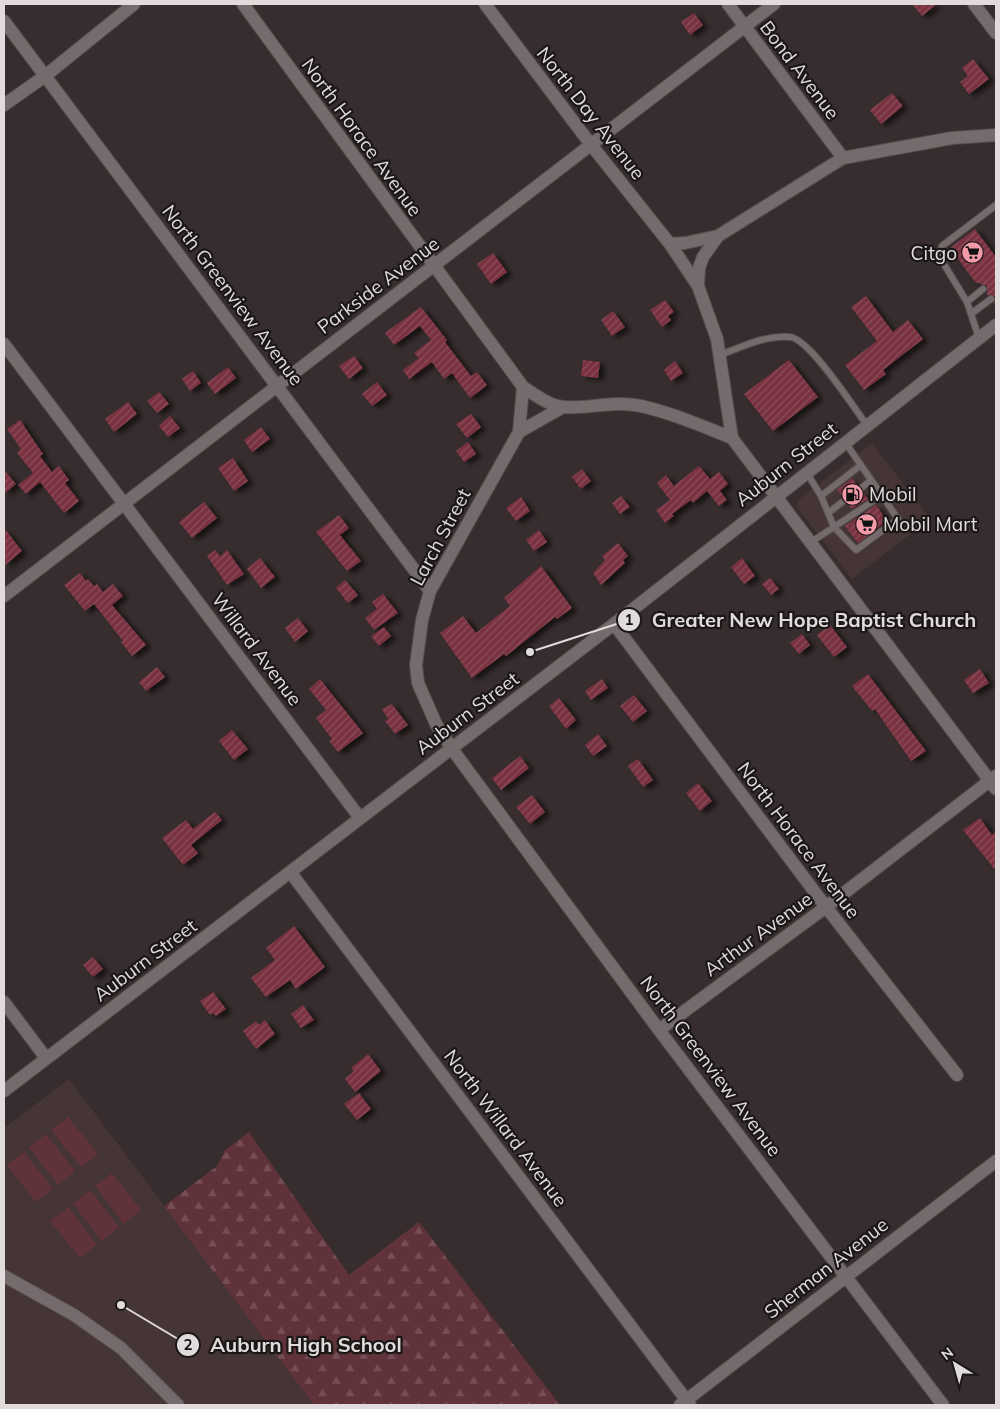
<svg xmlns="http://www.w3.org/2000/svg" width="1000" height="1409" viewBox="0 0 1000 1409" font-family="Mulish,sans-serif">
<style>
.built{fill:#453537}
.green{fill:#60323a}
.forest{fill:url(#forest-firs)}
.building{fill:url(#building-hatch);filter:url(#shadow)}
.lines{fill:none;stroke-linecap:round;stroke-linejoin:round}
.service-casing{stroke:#554c4d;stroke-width:8}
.minor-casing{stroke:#554c4d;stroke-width:14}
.tertiary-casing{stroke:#554c4d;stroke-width:14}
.secondary-casing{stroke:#554c4d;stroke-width:14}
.service{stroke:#766b6c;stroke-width:6}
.minor{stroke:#766b6c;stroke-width:12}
.tertiary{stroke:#766b6c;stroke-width:12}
.secondary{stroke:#766b6c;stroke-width:12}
.labels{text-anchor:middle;stroke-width:4.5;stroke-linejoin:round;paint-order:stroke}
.street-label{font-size:19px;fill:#e2dbdc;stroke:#1b1717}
.poi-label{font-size:19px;fill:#e2dbdc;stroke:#1b1717;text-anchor:start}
.leader{fill:none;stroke:#e2dbdc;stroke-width:2}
.callout-dot{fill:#e2dbdc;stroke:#1b1717;stroke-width:2}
.mark-label{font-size:15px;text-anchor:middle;font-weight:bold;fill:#111}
.callout-label{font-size:20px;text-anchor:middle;font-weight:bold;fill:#e2dbdc;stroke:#1b1717;stroke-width:4.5;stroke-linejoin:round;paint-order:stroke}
</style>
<defs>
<pattern id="forest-firs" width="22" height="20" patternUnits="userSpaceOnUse" patternTransform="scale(1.25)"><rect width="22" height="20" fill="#60323a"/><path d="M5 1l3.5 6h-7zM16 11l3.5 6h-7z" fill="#764f56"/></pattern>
<pattern id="building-hatch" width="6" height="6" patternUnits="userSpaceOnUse" patternTransform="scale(1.25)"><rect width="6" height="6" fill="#793140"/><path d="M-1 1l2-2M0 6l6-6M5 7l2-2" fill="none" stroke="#8c4e5b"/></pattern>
<filter id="shadow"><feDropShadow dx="5.5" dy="3" stdDeviation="2.5" flood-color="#0009"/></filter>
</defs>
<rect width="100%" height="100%" fill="#372d2e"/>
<path class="built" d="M872,443L930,519L852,579L797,507L798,500Z
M69,1079L314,1405H4V1128Z"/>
<path class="green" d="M68,1117L98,1154L81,1167L51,1130Z
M46,1134L75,1171L58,1185L29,1147Z
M24,1152L53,1189L36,1202L7,1165Z
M112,1173L141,1210L124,1224L95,1186Z
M90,1190L119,1227L102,1241L73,1204Z
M68,1207L97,1245L80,1258L50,1221Z"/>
<path class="forest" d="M249,1132L349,1275L419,1222L560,1405H314L164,1206L217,1166L225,1150Z"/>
<path class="building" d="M912,4H937L922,16Z
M694,13L703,25L690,35L681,22Z
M973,59L989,79L969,94L960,82L968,76L962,68Z
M892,93L903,106L881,124L870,110Z
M975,229L996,257V307L994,303L995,296L987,295V286L975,282L950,248Z
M493,253L507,272L491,284L477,264Z
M866,296L893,332L908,320L923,339L883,370L886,374L864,390L845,365L877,341L851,307Z
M665,300L674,312L668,316L671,320L662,327L650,310Z
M421,307L447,340L445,342L471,376L477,372L487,385L470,398L452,373L444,379L432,362L409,379L403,370L419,358L414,353L431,340L420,326L394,345L385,333Z
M613,311L625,327L612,336L601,320Z
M354,356L363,368L349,379L339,366Z
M583,360L600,362L598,378L581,376Z
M789,360L818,397L773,431L744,394Z
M675,361L683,373L671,381L664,370Z
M228,367L236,378L215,394L207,383Z
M193,371L201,383L190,391L182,379Z
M377,382L387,395L372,406L362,394Z
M159,392L169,404L157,413L147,401Z
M128,402L137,414L114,432L105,419Z
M471,414L481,427L467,438L456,424Z
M170,416L180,428L168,437L159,426Z
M20,420L43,454L40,456L52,472L59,466L69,480L65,483L79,501L64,513L40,482L26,494L18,485L33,473L17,453L21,449L7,429Z
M261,427L270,439L252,452L244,440Z
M468,442L476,454L464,462L456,451Z
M233,458L248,481L234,491L218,468Z
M699,466L710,479L719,472L728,484L720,491L727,500L719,506L707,491L693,503L691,500L672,514L674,516L665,523L656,510L670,500L657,483L666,475L674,486Z
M582,469L591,481L581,489L572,477Z
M4,470L16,484L4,494Z
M852,478L857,485L856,492L863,493L868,499L852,509L848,504L849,497L842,496L837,490Z
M621,496L630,507L620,514L612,503Z
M521,497L530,511L516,521L506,508Z
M204,502L217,518L192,538L179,522Z
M876,505L887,521L858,543L845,526Z
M339,515L349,528L340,535L361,561L347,571L316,532Z
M4,528L22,551L4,566Z
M539,530L547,542L534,551L526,540Z
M618,543L628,556L623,560L625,563L601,585L593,573L605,560L602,556Z
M215,550L220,556L227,550L244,574L227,585L207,556Z
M260,558L275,577L261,588L247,569Z
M742,558L755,576L744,584L731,567Z
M541,566L572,608L557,619L555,617L506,656L504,654L472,678L440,633L463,616L476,633L510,606L504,598Z
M80,573L86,581L88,579L94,586L97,584L103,592L113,584L123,596L112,605L146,645L132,656L121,642L123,641L94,604L85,611L64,585Z
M770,578L779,589L771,595L762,584Z
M345,580L358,595L348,603L336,588Z
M383,594L398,613L374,630L365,618L377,609L372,602Z
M298,618L308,631L295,642L285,628Z
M830,625L847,647L834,657L817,635Z
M384,627L391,636L379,646L371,636Z
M802,634L810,645L799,654L790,643Z
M157,667L165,677L146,691L139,682Z
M980,669L989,683L973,693L964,680Z
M868,674L926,751L911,761L875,709L872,711L852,686Z
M320,679L363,733L338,752L329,741L332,739L316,718L326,710L309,689Z
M602,679L608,688L591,700L585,691Z
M634,695L647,711L633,722L620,706Z
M559,698L576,720L566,729L549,706Z
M392,704L408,725L395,734L385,721L388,719L382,709Z
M232,730L248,749L234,760L219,741Z
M598,734L607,746L593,756L585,745Z
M520,756L529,768L501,790L492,778Z
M638,759L653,780L643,787L628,766Z
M698,783L712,801L700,811L686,793Z
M532,795L545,812L530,824L516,807Z
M215,812L222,820L191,845L198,853L183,865L162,838L186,820L193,829Z
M980,818L992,835L996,831V871L963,830Z
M294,926L325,967L296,989L290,980L266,997L251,978L275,960L266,948Z
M93,957L103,969L93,977L83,965Z
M213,992L226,1009L216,1016L213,1013L210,1015L200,1001Z
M303,1005L314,1020L301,1028L291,1014Z
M265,1020L275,1034L256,1049L243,1031L256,1021L259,1025Z
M368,1054L381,1071L355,1092L345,1079L354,1071L351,1068Z
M359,1093L371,1109L357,1120L344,1104Z"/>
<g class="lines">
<defs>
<path id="service" d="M967,302L983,289
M972,313L991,299
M979,338L967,302L939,256L942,246L996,205
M720,355C742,347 765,335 790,337C810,339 853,407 867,425
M807,473L821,496L834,527L882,495
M860,489L871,480
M821,496L861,465
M828,513L845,500
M811,542L834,527L856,550L898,519L845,442"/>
<path id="minor" d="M243,4L523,387
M485,4L592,146L670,244L685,243L718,236L703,257L699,268L698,286L717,339L732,438
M728,4L843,158
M974,4L996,33
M4,21L430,591
M4,105L45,76L134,4
M718,236L843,158L952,138L996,135
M670,244L698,286
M4,344L360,818
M519,432L563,407
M4,596L774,4
M614,624L826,907L957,1075
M291,873L690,1405
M4,1002L46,1058
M659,1030L826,907L996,776
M680,1405L996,1161
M943,1405L659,1030L452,749L436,724L418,683L416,665L422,620L430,591L519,432L523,387C535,395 550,406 564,407C591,409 612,400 641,406C672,413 702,426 732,438L996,789"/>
<path id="tertiary" d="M4,1276L74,1315L121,1348L178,1405"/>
<path id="secondary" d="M4,1091L614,624L996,325"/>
</defs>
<use href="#service" class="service-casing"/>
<use href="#minor" class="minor-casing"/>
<use href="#tertiary" class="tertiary-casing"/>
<use href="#secondary" class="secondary-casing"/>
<use href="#service" class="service"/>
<use href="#minor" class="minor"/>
<use href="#tertiary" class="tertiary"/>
<use href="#secondary" class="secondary"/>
</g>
<defs>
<symbol id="supermarket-disc" viewBox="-11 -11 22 22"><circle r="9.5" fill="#f39aa8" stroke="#1b1717"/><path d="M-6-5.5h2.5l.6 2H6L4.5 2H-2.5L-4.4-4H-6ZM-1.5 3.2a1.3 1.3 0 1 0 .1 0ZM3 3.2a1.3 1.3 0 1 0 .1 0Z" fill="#111"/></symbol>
<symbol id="fuel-disc" viewBox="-11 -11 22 22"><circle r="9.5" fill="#f39aa8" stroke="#1b1717"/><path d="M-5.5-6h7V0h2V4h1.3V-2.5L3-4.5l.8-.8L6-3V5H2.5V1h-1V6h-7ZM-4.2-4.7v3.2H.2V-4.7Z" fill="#111"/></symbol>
</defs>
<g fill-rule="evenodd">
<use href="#supermarket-disc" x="960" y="240" width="25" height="25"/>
<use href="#fuel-disc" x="840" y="482" width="25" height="25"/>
<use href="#supermarket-disc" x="854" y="512" width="25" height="25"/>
</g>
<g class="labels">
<g class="street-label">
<text transform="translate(800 70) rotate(53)" y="7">Bond Avenue</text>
<text transform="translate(591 113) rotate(52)" y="7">North Day Avenue</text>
<text transform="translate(362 137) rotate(54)" y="7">North Horace Avenue</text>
<text transform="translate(378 285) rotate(-37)" y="7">Parkside Avenue</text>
<text transform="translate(233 295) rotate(53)" y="7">North Greenview Avenue</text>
<text transform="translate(786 464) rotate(-38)" y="7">Auburn Street</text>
<text transform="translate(440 537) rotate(-62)" y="7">Larch Street</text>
<text transform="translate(257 649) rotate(53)" y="7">Willard Avenue</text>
<text transform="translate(467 713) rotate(-37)" y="7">Auburn Street</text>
<text transform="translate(799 840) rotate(53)" y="7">North Horace Avenue</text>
<text transform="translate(758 934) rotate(-36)" y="7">Arthur Avenue</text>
<text transform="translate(145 960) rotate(-37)" y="7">Auburn Street</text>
<text transform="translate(711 1066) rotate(53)" y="7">North Greenview Avenue</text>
<text transform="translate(506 1128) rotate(53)" y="7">North Willard Avenue</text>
<text transform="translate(826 1268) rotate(-38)" y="7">Sherman Avenue</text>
</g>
<g class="poi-label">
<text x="957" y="260" text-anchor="end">Citgo</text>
<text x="869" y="501">Mobil</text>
<text x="883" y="531">Mobil Mart</text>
</g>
</g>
<path class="leader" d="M530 652L629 620M121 1305L188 1345"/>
<g class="callout-dot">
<circle cx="530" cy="652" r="5"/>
<circle cx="121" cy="1305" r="5"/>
<circle cx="629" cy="620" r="12"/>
<circle cx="188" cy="1345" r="12"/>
</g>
<g class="mark-label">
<text x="629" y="625">1</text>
<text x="188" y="1350">2</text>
</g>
<g class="callout-label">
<text x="814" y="627">Greater New Hope Baptist Church</text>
<text x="306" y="1352">Auburn High School</text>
</g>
<rect width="1000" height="1409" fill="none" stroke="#e2dbdc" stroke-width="10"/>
<g transform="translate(955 1364) rotate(323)" stroke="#1b1717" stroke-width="4" paint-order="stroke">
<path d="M0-4L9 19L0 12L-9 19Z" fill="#e2dbdc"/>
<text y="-8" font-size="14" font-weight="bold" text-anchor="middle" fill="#e2dbdc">N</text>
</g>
</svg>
